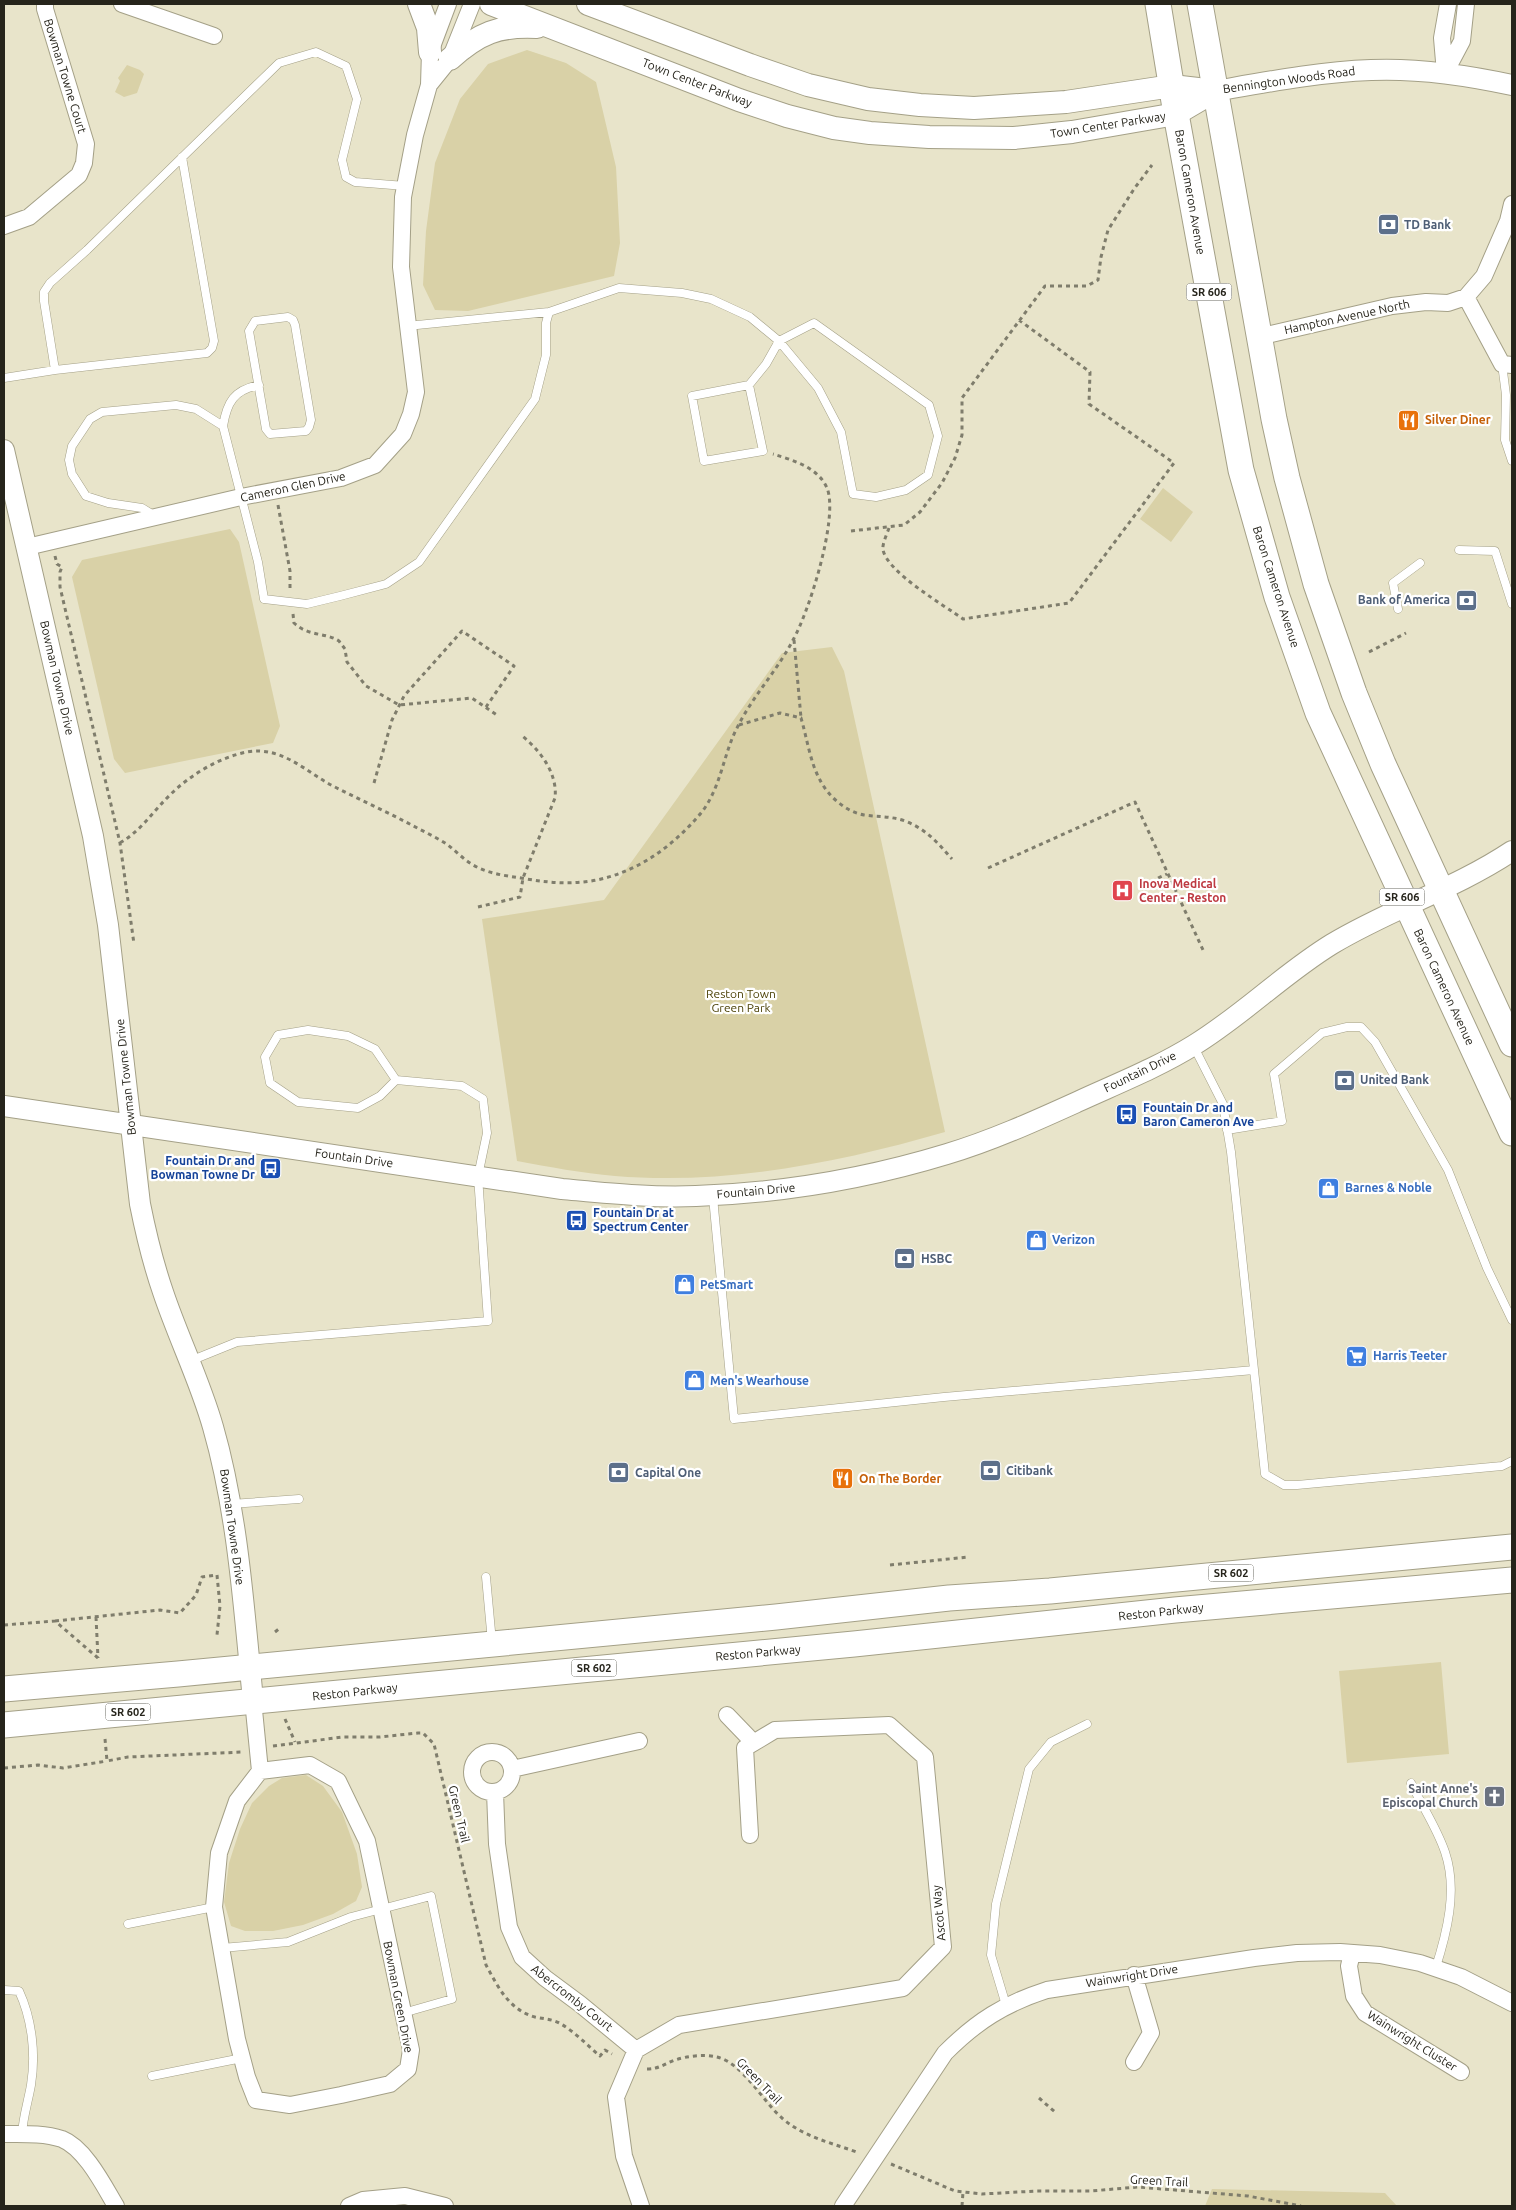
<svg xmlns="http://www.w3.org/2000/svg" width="1516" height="2210" viewBox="0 0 1516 2210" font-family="Ubuntu,sans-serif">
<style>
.green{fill:#d9d1a7}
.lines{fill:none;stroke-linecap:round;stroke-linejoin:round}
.service-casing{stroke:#a4a087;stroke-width:9}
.minor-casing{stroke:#a4a087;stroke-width:18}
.tertiary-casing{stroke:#a4a087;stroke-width:22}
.secondary-casing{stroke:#a4a087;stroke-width:24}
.primary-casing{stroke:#a4a087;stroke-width:27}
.path{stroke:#7f7d6c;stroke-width:3;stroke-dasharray:4 4;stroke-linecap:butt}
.service{stroke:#fff;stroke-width:8}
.minor{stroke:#fff;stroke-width:16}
.tertiary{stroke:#fff;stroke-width:20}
.secondary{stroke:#fff;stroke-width:22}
.primary{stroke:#fff;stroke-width:25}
.labels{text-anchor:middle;stroke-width:4.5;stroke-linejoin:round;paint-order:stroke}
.shield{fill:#fff;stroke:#67665f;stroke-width:1}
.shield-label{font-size:11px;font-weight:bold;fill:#26241b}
.street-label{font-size:12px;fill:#26241b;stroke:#fff}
.service-label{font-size:12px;font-weight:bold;fill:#4e5e75;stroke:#fff;text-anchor:start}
.food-label{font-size:12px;font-weight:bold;fill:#c56008;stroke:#fff;text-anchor:start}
.health-label{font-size:12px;font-weight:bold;fill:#be3a42;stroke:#fff;text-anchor:start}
.park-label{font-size:12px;fill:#4e440a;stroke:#fff}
.transit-label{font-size:12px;font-weight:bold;fill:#164399;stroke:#fff;text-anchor:start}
.shop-label{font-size:12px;font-weight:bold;fill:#366cbe;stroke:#fff;text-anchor:start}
.worship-label{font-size:12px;font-weight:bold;fill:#5b616d;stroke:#fff;text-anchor:end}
</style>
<rect width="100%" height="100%" fill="#e8e4ca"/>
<path class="green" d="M527,50L566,63L596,82L616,167L620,243L614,276L468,311L435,310L423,285L426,231L435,163L460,99L488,64Z
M127,65L140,70L144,74L137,93L124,97L115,92L120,81L118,78Z
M1163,488L1193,512L1171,542L1140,519Z
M230,529L239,542L280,726L273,743L125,773L114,759L72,577L82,560Z
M832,647L844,671L945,1132C838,1163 726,1185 615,1176C582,1173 549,1167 517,1161L482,919L604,900L782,653Z
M1441,1662L1449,1754L1347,1763L1339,1671Z
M306,1775L323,1786L342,1812L357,1854L362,1887L356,1901L333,1914L303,1925L273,1931H245L231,1926L224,1902L229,1863L240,1829L252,1803L269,1786L282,1778Z
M1212,2189L1385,2193L1397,2206H1205Z"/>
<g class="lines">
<defs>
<path id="service" d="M288,317L293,320L295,325L311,420L309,427L306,431L270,434L266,429L249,331L255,321Z
M407,326L549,312L619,288L682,293L711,299L750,317L779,341L818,388L841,432L853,494L876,497L906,490L928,475L938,436L929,405L814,323L779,341L766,364L749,385L692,396L704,461L763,451L749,385
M1502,364L1506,395L1505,440L1512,461
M55,370L207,353L212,348L214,341L182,157
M4,378L55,370L44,301V292L50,283L87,250L279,63L316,52L346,66L357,99L342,160L346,177L355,182L405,186
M259,385C234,390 227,402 223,426L258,562L264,599L307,604L340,596L386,584L419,562L535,399L546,355V323L549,312
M155,516L142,508L108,503L86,496L72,474L69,460L72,446L90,419L102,412L176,405L196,409L223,426
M1459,550L1495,551L1512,604
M1398,609L1393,583L1420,563
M1194,1047L1223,1104L1231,1152L1265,1474L1284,1485H1297L1502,1466L1512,1461
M1227,1130L1282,1121L1274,1074L1322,1033L1347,1027H1361L1375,1042L1448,1170L1487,1268L1512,1320
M713,1197L734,1419L944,1397L1254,1370
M190,1361L237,1342L488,1321L478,1176L487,1133L483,1099L462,1086L396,1080L375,1049L348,1036L308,1030L278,1035L265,1057L270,1083L298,1102L358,1108L380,1096L396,1080
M231,1504L299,1499
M486,1577L492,1642
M1411,1783C1422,1806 1437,1828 1445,1852C1458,1890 1447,1933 1435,1970
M128,1924L214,1907
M222,1948L288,1942L351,1917L431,1896L452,1999L403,2013
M4,1990L19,1991C32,2019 36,2054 31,2085C28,2102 23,2117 22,2134
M1006,2005L991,1955L996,1904L1029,1769L1051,1742L1087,1724
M152,2076L242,2058"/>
<path id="minor" d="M122,4L214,36
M1445,73L1462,41L1466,4
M1445,73L1442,38L1448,4
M429,85L450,59L472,4
M1512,204L1508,221L1484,276L1466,297L1502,364L1512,365
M4,226L29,217L79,175L84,163L86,144L45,9V4
M1258,337L1392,306L1426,302L1448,303L1466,297
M27,547L241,497L341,478L375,465L403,434L411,414L416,392L401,267L403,197L415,135L429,85L430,52L448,4
M253,1700L260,1771L237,1801L219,1853L214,1907L237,2039L247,2077L256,2100L290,2105L341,2095L390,2084L408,2069L411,2050L367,1841L338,1781L310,1765L260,1771
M727,1715L753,1742
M472 1772a20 20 0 1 1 40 0a20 20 0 1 1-40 0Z
M512,1769L639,1741
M495,1792L497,1844L509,1927L522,1957L545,1978L580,2004L636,2050
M1352,1953L1349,1966L1354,1996L1365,2013L1461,2072
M1134,2062L1151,2033L1134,1975
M4,2134C23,2134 44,2133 62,2139C85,2148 104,2186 116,2206
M349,2206L363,2200L405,2196L445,2206
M641,2206L624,2156L616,2097L636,2050L679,2025L903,1988L943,1947L925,1757L889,1725L775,1730L745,1748L750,1835
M843,2206L945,2053C977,2021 1004,2004 1047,1990L1254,1958L1297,1953L1340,1952L1380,1955L1420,1963L1461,1977L1512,2003"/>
<path id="tertiary" d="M1215,91C1267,82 1319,72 1371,70C1419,68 1466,75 1512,85
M4,450L93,836L108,925L140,1204C146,1234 153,1263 163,1292C178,1337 200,1381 213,1427C238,1514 244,1610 253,1700
M4,1106L562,1189C606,1193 651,1198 696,1196C782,1193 865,1179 947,1154C991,1141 1035,1121 1077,1102C1116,1084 1157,1068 1194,1045C1243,1015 1283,974 1332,944C1390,909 1455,889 1512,851"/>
<path id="secondary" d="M419,4L428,28L430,52
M491,4L739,100L787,116L834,128L870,133L929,137L1014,138L1072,132L1176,114L1215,91
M588,4L750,65L808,85L868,99L920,105L974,108L1066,102L1172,86L1215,91
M450,59C479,33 499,25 537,27"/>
<path id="primary" d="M1158,4L1176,114L1241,470L1277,597L1318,713L1512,1133
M1200,4L1274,419L1287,478L1316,584L1354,693L1383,764L1512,1044
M4,1689L178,1674L776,1617L949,1598L1050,1591L1512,1547
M4,1725L854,1644L1175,1610L1512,1580"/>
</defs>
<use href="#service" class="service-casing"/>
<use href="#minor" class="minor-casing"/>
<use href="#tertiary" class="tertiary-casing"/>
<use href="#secondary" class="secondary-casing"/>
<use href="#primary" class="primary-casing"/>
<path class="path" d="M278,505L290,571V590
M889,528C887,534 882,544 883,550C888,573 944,605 963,619L1069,603L1174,463L1089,404L1090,372L1019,320
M851,531L904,525L920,512L942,483L955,458L962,435V398L1045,286H1087L1098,280L1101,257L1108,230L1134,189L1152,165
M55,556L57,564L62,567L60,572V587L120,843L134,944
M293,614L294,623C309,637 325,632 339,641L345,649L347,662L366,686L399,705L472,698L497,715
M794,640L801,718
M1369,652L1406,633
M739,725L780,713L801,718C807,738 810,762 820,780C828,796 846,812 864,815C878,817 891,816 905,821C926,829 938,843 952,859
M374,783L392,720L404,696L462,631L514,666L486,707
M120,843C142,830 153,811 171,794C190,775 220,757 247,752C281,746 304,770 331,785C360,800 390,813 419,829C429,834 439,839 448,845C458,853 467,863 479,868C492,874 507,876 521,878C559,885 592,886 628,870C656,858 682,836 701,813C721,788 723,755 737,728C752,697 777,671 793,640C809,612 839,517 827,488C818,467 792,460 773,454
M988,868L1135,802L1203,950
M1158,878L1167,874
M478,907L520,897L523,878L555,798C558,773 539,749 521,735
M890,1565L968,1557
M96,1617L98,1658
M55,1621L160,1610L180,1613L196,1595L202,1577L217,1575L220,1606L217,1635
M4,1625L55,1621L98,1658
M275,1632L280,1628
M285,1719L295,1742
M105,1739L107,1761L128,1757L243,1752
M273,1746L343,1737H380L418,1733H423L434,1744L486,1965C498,1987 509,2010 535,2017C544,2019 553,2019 561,2024C575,2032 588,2046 600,2056L605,2050L612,2054
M4,1768L38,1765L63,1768L107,1761
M647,2069C659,2069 664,2064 675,2060C687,2056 704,2054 717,2057C744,2064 762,2101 783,2119C806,2138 833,2143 859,2153
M1039,2098L1055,2112
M891,2164L955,2191L982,2194L1037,2191H1091L1138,2187L1248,2196L1301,2206
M962,2206L963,2192"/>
<use href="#service" class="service"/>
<use href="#minor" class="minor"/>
<use href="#tertiary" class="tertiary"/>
<use href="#secondary" class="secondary"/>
<use href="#primary" class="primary"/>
</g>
<defs>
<symbol id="bank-square" viewBox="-11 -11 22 22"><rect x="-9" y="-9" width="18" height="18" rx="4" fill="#5c6f8a" stroke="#fff"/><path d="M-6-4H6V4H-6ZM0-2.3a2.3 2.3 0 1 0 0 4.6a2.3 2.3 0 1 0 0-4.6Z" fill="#fff"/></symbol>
<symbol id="restaurant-square" viewBox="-11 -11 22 22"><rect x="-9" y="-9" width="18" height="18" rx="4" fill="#e8710a" stroke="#fff"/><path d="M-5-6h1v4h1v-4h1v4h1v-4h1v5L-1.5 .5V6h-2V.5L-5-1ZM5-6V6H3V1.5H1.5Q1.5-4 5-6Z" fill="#fff"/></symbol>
<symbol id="hospital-square" viewBox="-11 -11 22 22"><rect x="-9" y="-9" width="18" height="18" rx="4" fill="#e0444e" stroke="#fff"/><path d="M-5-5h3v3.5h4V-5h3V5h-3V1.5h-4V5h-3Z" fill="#fff"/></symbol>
<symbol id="bus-square" viewBox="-11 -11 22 22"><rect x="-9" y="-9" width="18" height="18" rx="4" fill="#1a4fb4" stroke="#fff"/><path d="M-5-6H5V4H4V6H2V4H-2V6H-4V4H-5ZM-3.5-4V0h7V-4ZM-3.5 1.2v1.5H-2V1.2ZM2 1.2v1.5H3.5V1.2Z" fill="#fff"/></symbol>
<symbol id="shop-square" viewBox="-11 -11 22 22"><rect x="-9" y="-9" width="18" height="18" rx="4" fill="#3f7fe0" stroke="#fff"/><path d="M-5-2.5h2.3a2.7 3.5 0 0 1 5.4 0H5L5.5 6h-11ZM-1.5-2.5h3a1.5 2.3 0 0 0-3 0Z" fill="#fff"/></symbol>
<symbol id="supermarket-square" viewBox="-11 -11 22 22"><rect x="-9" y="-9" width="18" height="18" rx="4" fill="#3f7fe0" stroke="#fff"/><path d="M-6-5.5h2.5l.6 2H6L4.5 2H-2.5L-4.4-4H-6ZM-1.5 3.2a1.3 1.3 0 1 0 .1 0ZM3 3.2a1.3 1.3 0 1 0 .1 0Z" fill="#fff"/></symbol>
<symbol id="church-square" viewBox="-11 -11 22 22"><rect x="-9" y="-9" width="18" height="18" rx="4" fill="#6b7280" stroke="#fff"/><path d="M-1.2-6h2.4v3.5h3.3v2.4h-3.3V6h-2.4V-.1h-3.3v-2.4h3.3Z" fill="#fff"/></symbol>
</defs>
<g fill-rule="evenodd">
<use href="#bank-square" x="1376" y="212" width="25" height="25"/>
<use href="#restaurant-square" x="1396" y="408" width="25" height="25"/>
<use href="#bank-square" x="1454" y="588" width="25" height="25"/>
<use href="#hospital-square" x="1110" y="878" width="25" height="25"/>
<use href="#bank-square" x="1332" y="1068" width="25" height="25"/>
<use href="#bus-square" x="1114" y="1102" width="25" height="25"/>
<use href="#bus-square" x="258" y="1156" width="25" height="25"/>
<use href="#shop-square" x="1316" y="1176" width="25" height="25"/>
<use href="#bus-square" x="564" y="1208" width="25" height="25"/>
<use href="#shop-square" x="1024" y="1228" width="25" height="25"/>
<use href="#bank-square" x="892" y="1246" width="25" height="25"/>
<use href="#shop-square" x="672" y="1272" width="25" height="25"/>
<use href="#supermarket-square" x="1344" y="1344" width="25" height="25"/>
<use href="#shop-square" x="682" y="1368" width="25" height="25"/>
<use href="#bank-square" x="978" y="1458" width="25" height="25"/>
<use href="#bank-square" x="606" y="1460" width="25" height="25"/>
<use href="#restaurant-square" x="830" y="1466" width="25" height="25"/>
<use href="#church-square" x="1482" y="1784" width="25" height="25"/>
</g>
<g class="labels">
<g class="shield">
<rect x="1186.5" y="283.5" width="45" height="17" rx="4"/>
<rect x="1379.5" y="888.5" width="45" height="17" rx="4"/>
<rect x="1208.5" y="1564.5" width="45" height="17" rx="4"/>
<rect x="571.5" y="1659.5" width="45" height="17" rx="4"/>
<rect x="105.5" y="1703.5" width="45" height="17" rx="4"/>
</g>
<g class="shield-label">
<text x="1209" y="296">SR 606</text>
<text x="1402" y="901">SR 606</text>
<text x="1231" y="1577">SR 602</text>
<text x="594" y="1672">SR 602</text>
<text x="128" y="1716">SR 602</text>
</g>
<g class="street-label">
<text transform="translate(65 76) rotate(73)" y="4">Bowman Towne Court</text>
<text transform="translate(1289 80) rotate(-8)" y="4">Bennington Woods Road</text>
<text transform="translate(697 83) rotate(21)" y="4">Town Center Parkway</text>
<text transform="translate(1108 125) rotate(-9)" y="4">Town Center Parkway</text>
<text transform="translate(1190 192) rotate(80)" y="4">Baron Cameron Avenue</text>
<text transform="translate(1347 317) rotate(-12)" y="4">Hampton Avenue North</text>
<text transform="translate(293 487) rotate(-12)" y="4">Cameron Glen Drive</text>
<text transform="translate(1276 587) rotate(72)" y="4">Baron Cameron Avenue</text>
<text transform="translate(57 678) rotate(77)" y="4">Bowman Towne Drive</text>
<text transform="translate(1444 987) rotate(65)" y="4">Baron Cameron Avenue</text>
<text transform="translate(1140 1072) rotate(-26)" y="4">Fountain Drive</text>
<text transform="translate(126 1077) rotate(-96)" y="4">Bowman Towne Drive</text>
<text transform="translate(354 1158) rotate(8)" y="4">Fountain Drive</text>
<text transform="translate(756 1191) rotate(-5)" y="4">Fountain Drive</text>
<text transform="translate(232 1527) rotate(82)" y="4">Bowman Towne Drive</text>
<text transform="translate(1161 1612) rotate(-6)" y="4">Reston Parkway</text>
<text transform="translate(758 1653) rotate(-5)" y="4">Reston Parkway</text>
<text transform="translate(355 1692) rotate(-6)" y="4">Reston Parkway</text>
<text transform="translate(459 1814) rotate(77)" y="4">Green Trail</text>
<text transform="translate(939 1913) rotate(-95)" y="4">Ascot Way</text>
<text transform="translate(1132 1976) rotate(-9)" y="4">Wainwright Drive</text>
<text transform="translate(398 1997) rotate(79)" y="4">Bowman Green Drive</text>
<text transform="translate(572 1998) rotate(38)" y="4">Abercromby Court</text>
<text transform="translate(1412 2041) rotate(32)" y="4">Wainwright Cluster</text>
<text transform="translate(759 2081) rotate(46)" y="4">Green Trail</text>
<text transform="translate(1159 2181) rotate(3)" y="4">Green Trail</text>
</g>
<g class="service-label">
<text x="1404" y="229">TD Bank</text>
<text x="1450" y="604" text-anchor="end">Bank of America</text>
<text x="1360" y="1084">United Bank</text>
<text x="921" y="1263">HSBC</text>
<text x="1006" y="1475">Citibank</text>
<text x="635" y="1477">Capital One</text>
</g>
<g class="food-label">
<text x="1425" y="424">Silver Diner</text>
<text x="859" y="1483">On The Border</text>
</g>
<g class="health-label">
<text x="1139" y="888">Inova Medical<tspan x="1139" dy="14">Center - Reston</tspan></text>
</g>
<g class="park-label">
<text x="741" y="998">Reston Town<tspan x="741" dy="14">Green Park</tspan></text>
</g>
<g class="transit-label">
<text x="1143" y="1112">Fountain Dr and<tspan x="1143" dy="14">Baron Cameron Ave</tspan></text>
<text x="255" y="1165" text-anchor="end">Fountain Dr and<tspan x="255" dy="14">Bowman Towne Dr</tspan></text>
<text x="593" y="1217">Fountain Dr at<tspan x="593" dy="14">Spectrum Center</tspan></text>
</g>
<g class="shop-label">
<text x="1345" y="1192">Barnes &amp; Noble</text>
<text x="1052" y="1244">Verizon</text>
<text x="700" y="1289">PetSmart</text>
<text x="1373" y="1360">Harris Teeter</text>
<text x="710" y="1385">Men's Wearhouse</text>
</g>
<g class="worship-label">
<text x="1478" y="1793">Saint Anne's<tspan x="1478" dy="14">Episcopal Church</tspan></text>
</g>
</g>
<rect width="1516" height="2210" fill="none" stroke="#26241b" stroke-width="10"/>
</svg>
